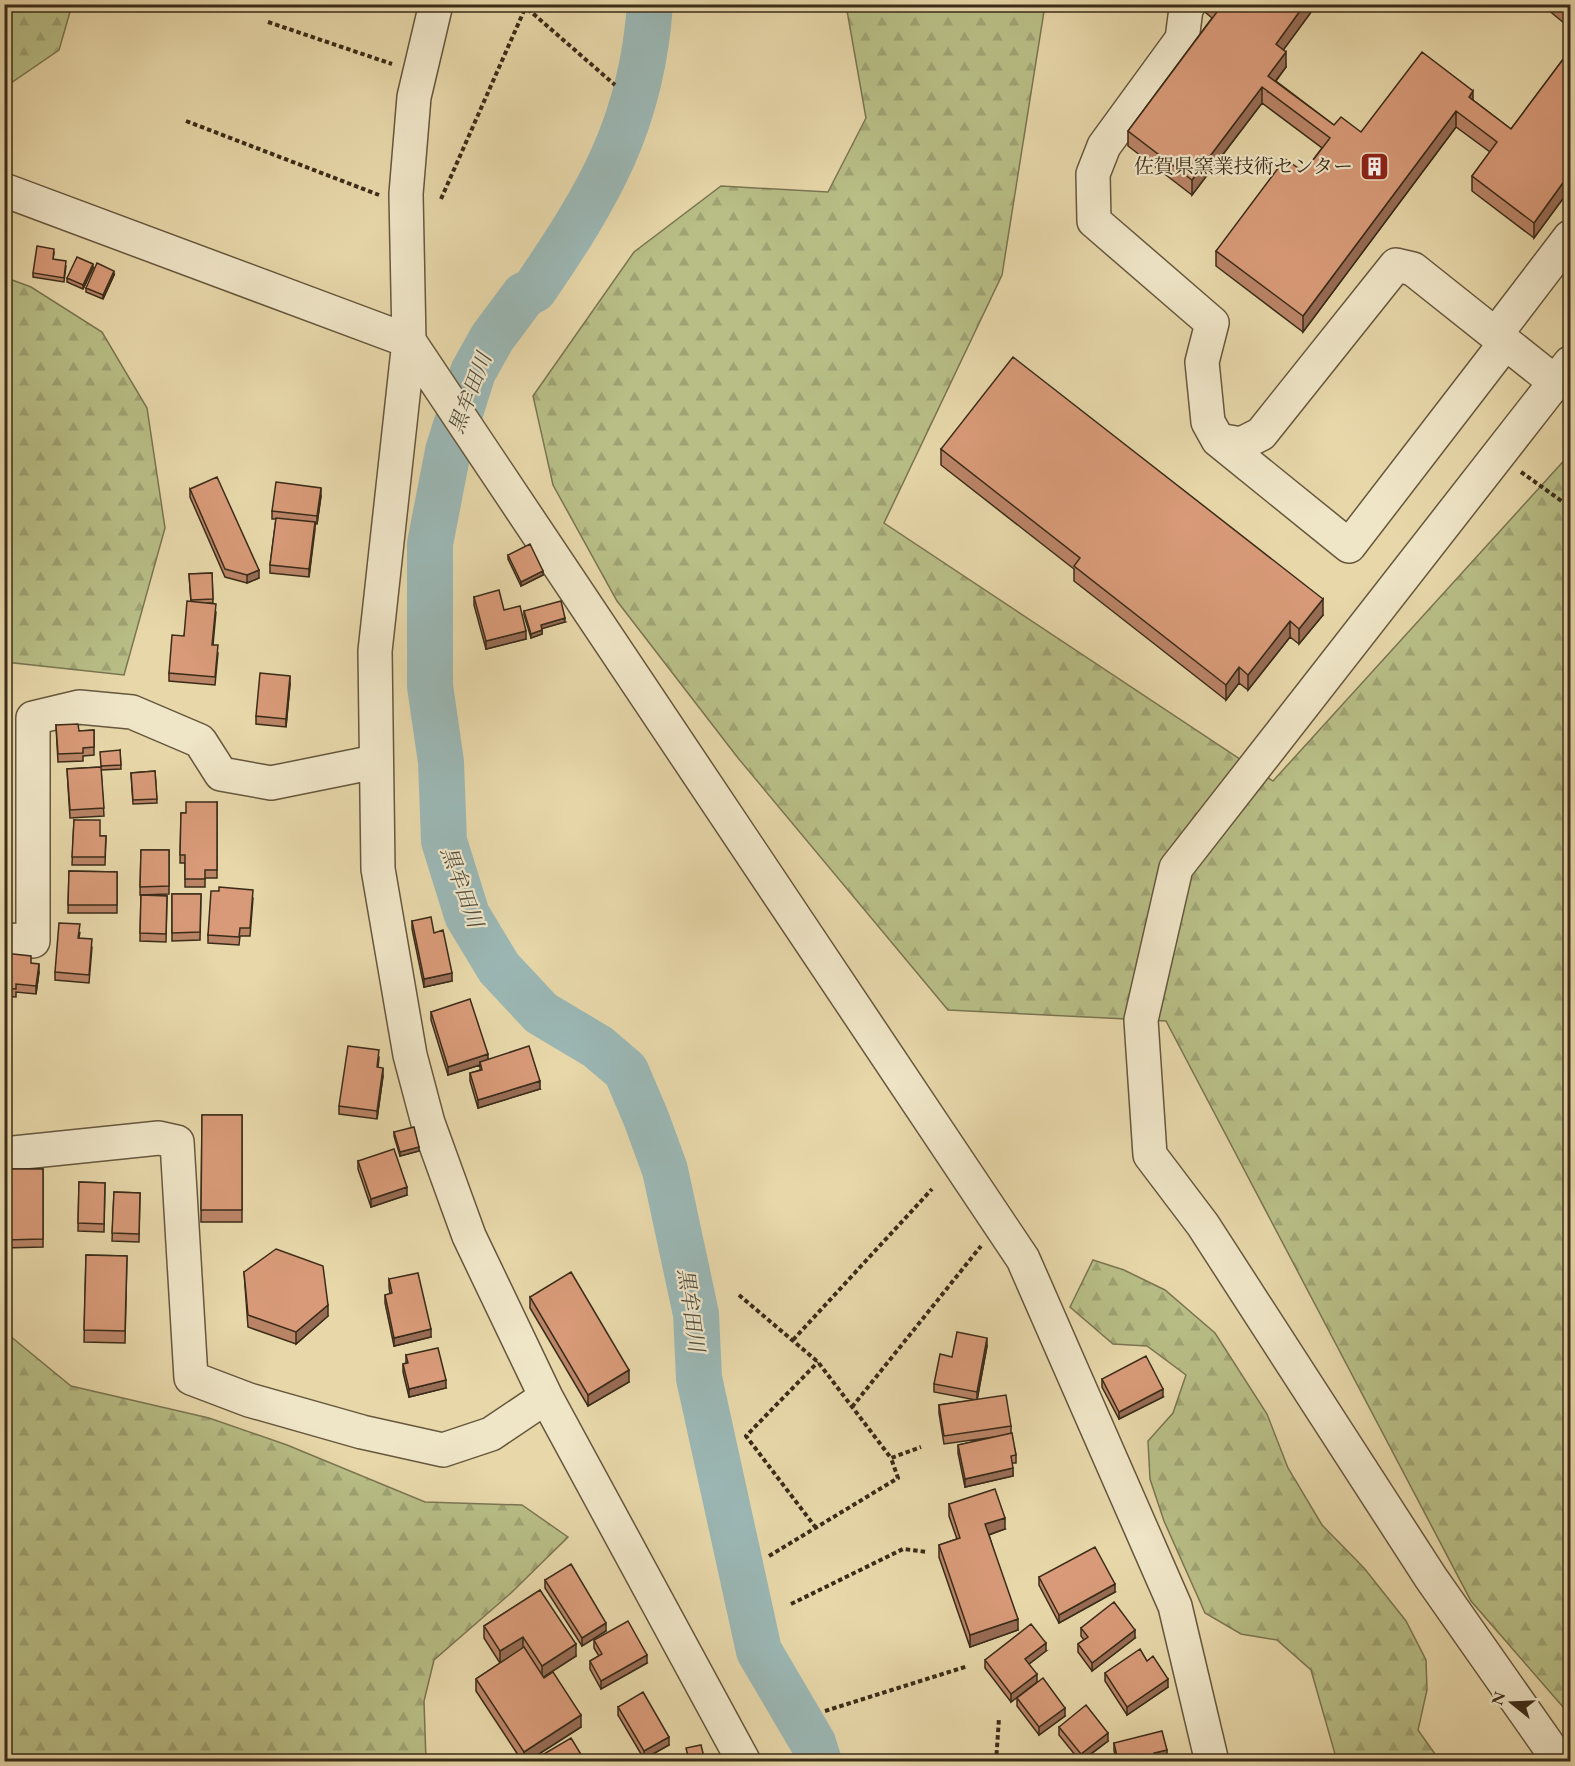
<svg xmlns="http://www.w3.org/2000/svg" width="1575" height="1766" viewBox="0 0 1575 1766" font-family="'EB Garamond','Noto Serif JP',serif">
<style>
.forest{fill:url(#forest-firs);stroke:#7a7550;stroke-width:1.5}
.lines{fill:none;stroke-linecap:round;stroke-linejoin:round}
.river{stroke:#9bb7b4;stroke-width:46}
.minor-casing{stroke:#66573d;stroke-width:36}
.path{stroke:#3b2c19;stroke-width:4;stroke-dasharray:4.5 3;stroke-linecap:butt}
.minor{stroke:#efe5c7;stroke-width:33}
.wall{fill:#ba8467;stroke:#3b2c19;stroke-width:1.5}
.shaded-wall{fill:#976c54;stroke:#3b2c19;stroke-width:1.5}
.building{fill:#d89a78;stroke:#3b2c19;stroke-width:1.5}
.labels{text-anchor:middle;stroke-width:4.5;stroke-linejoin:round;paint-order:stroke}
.poi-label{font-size:20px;fill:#3b2c19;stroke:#efe5c7;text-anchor:end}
.water-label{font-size:21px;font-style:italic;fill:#534f40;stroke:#efe5c7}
</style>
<defs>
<pattern id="forest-firs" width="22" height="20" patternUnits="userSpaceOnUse" patternTransform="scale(1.5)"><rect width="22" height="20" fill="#b8be86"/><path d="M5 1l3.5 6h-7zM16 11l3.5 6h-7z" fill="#9fa373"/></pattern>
</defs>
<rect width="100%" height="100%" fill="#e7d7a9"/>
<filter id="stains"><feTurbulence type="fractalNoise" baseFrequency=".00333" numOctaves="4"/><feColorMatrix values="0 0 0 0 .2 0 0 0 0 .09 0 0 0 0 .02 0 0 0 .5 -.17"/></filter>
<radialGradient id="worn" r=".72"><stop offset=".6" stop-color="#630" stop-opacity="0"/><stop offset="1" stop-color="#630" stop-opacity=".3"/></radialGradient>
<path class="forest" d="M5,4L72,5L59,50L5,87Z
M846,5H1045L1002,275L884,523L1273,781L1570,454V1715L1471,1601L1166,1021L948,1010L738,758L617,601L553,485L533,396L634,252L721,186L828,192L866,118Z
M4,277L31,287L102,332L147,408L165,528L124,675L5,662Z
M1093,1260L1124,1270L1165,1290L1215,1333L1267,1414L1288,1468L1322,1525L1364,1568L1406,1621L1426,1660L1427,1690L1418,1730L1440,1761H1341L1335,1754L1311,1670L1277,1640L1241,1634L1205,1613L1164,1521L1150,1479L1148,1441L1173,1413L1186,1375L1147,1346L1113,1344L1070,1307Z
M4,1331L71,1386L209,1418L287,1445L425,1502L522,1505L568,1537L511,1593L434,1660L424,1701L426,1761H5Z"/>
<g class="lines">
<path class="river" d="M650,4C642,123 599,195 534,290L524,295L492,338L473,372L448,451L430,544V686L441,762L444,841L467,915L499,968L541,1013L598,1047L626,1071L646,1118L665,1170L696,1314L699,1378L759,1651L813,1743L819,1762"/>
<defs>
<path id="minor" d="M436,4L414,97L406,194L409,341L375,651L378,869L410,1055L428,1123L469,1236L546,1397L744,1762
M1189,4L1186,9L1182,39L1104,146L1093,174L1094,221L1212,323L1202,362L1208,422L1218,440L1349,546L1506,342
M4,190L409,341L1023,1259L1175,1606L1212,1762
M1496,334L1570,237
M1218,440L1241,444L1261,434L1396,265L1413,269L1555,382
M4,940L33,941V718L79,707L132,712L200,741L221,774L271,783L375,762
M4,1154L159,1138L177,1142L191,1378L249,1400L362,1432L443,1450L491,1434L546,1397
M1560,1762L1431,1578L1203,1225L1150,1155L1141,1020L1176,868L1570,363"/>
</defs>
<use href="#minor" class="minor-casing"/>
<path class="path" d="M522,4L615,85
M268,22L392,64
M186,121L379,195
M441,199L527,4
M1521,472L1570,507
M739,1295L818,1362L891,1458
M793,1340L932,1189
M852,1407L981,1246
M816,1528L746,1436L818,1362
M769,1556L898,1478L891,1458L921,1447
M791,1604L903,1549L928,1552
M825,1711L968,1666
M996,1762L999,1718"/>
<use href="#minor" class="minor"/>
</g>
<path class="wall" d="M1206,4H1317L1283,50L1286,67L1276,81L1334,125L1361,132L1473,100L1511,129L1570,50V189L1534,238L1472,191V176L1490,152L1456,127L1303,332L1216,266V251L1304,172L1322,148L1262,103L1192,195L1128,146V131L1212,18L1206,13Z
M1541,4H1570V28Z
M54,253L53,260L66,266L64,282L33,277V273Z
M93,268L83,289L67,282V278Z
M114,275L103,299L86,292V288Z
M941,449L1323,615L1299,644L1290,637L1248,690L1239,683L1226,700L1074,581V569L941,465Z
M190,489L259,578L247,583L225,577L190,497Z
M321,496L317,524H315L309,577L270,573V565L276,519H272V511Z
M508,555L543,575L521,586L508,559Z
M212,573L213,603H208L216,612L213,645L218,653L215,685L169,681V673L184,636L191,602L189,574Z
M474,597L504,610L526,639L486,649L474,605Z
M524,611L565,622L542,628V634L531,638L524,615Z
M290,684L286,727L256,724V716Z
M56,725L79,731L94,730V755L83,756V761L58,762Z
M120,750L121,769L101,770L104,816L70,818L67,769L101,767Z
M155,771L157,803L133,804L131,773Z
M217,802V878H205V887H185V863H180L181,813H186Z
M74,820L100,836H106L105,865H72Z
M141,850H169V894L140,895Z
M69,871L117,872V913H68Z
M219,891L253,898L250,936H240L239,945L208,943V935Z
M172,894H201L200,940L172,941Z
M141,895L167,896L166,942L140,941Z
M412,921L434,933L452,981L424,987L412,929Z
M80,932L79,938L92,947L89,983L55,980V972Z
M4,953L31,963L39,972L36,994L16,992V997L4,996Z
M431,1012L488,1059L540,1089L478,1108L470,1081V1073L480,1070V1065L448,1075L431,1020Z
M379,1058L378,1068L383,1076L377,1119L339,1114V1106Z
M202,1115H242V1222H201Z
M394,1132L419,1151L400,1156L394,1136Z
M358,1161L407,1195L371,1207L358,1169Z
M4,1169H43V1247L4,1248Z
M79,1182L105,1183L104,1232L78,1231Z
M114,1192L140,1193L139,1242L112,1241Z
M86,1255L127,1256L125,1343L84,1342Z
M244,1272L328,1316L296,1344L248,1327Z
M389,1279L431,1337L394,1346L385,1303V1295L390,1294L389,1287Z
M530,1297L629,1382L588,1406L530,1308Z
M987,1346L977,1400L1011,1426V1433L1016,1455V1463H1012L1013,1476L965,1487L958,1453V1445L994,1437L944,1444L939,1413V1405L976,1400L934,1392V1384L952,1357Z
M406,1355L446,1388L409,1397L403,1372V1364L406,1363Z
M1102,1379L1163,1397L1119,1419L1102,1387Z
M949,1504L1005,1529L989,1535L1018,1630L970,1647L939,1557V1545L957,1539L949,1516Z
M1039,1577L1115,1592L1059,1623L1039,1585Z
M545,1580L606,1631L582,1646L545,1588Z
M540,1590L576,1656L543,1677L581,1727L528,1761H522L476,1691V1679L500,1663L484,1638V1626Z
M1081,1628L1135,1638L1092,1671L1078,1652V1644L1084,1640L1081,1636Z
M594,1640L647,1663L601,1689L590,1669V1661L599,1656L594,1648Z
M1046,1651L1029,1664L1037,1682L1011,1702L985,1668V1660Z
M1147,1661L1168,1687L1127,1715L1105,1681V1673Z
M1017,1698L1065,1716L1039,1735L1017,1706Z
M618,1707L669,1745L644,1759L618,1715Z
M1059,1727L1108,1741L1082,1761H1080L1059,1735Z
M1114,1743L1167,1758L1156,1761H1117L1114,1751Z"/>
<path class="shaded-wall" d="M1305,4H1317L1276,60V44Z
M1286,52V67L1268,91V76Z
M1262,87V103L1192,195V180Z
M1473,91V107L1469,97Z
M1456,111V127L1303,332V316Z
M1570,173V189L1534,238V223Z
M93,264V268L83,289V285Z
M114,271V275L103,299V295Z
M321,488V496L317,524V516Z
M315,522V530L309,577V569Z
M259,570V578L247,583V575Z
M543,571V575L521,586V582Z
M1323,599V615L1299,644V629Z
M565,618V622L541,629V625Z
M1290,621V637L1248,690V675Z
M542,630V634L531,638V634Z
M526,631V639L486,649V641Z
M1239,667V683L1226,700V685Z
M290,676V684L286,727V719Z
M39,964V972L36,994V986Z
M452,973V981L424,987V979Z
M488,1054V1062H480V1065L448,1075V1067Z
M383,1068V1076L377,1119V1111Z
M540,1081V1089L478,1108V1100Z
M419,1147V1151L400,1156V1152Z
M407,1187V1195L371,1207V1199Z
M328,1305V1316L296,1344V1332Z
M431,1329V1337L394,1346V1338Z
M987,1338V1346L977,1400V1392Z
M629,1370V1382L588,1406V1395Z
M446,1380V1388L409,1397V1389Z
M1163,1389V1397L1119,1419V1412Z
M1013,1468V1476L965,1487V1479Z
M1005,1518V1529L985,1536V1524Z
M1115,1584V1592L1059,1623V1615Z
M1018,1619V1630L970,1647V1635Z
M606,1623V1631L582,1646V1638Z
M1135,1630V1638L1092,1671V1663Z
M523,1637V1649L500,1663V1651Z
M1046,1643V1651L1025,1667V1659Z
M576,1644V1656L542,1678V1666Z
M647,1655V1663L601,1689V1681Z
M1037,1674V1682L1011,1702V1694Z
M1168,1679V1687L1127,1715V1707Z
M1065,1708V1716L1039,1735V1727Z
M581,1715V1727L528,1761H524V1752Z
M1108,1733V1741L1081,1761V1754Z
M669,1737V1745L644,1759V1751Z
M1167,1750V1758L1154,1761V1753Z"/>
<path class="building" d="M1215,4H1305L1276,44L1286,52L1268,76L1334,125L1341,117L1361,132L1422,52L1473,91L1469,97L1511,129L1570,50V173L1534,223L1472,176L1497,142L1456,111L1303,316L1216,251L1285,159L1304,172L1330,138L1262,87L1192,180L1128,131L1220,8Z
M1561,4H1570V12Z
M37,246L54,249L53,259L66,261L64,278L33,273Z
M77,257L93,264L83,285L67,278Z
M97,263L114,271L103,295L86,288Z
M1013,357L1323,599L1299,629L1290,621L1248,675L1239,667L1226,685L1074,566L1080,558L941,449Z
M217,477L259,570L247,575L225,569L190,489Z
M276,482L321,488L317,516L272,511Z
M276,518L315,522L309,569L270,565Z
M530,544L543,571L521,582L508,555Z
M212,573L213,599L191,600L189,574Z
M499,590L504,610L520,606L526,631L486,641L474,597Z
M187,601L216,604L212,645H218L215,677L169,673L172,635L184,636Z
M561,601L565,618L541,625L542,630L531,634L524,611Z
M260,673L290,676L286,719L256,716Z
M78,724L79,731L94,730V747L83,748V753L58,754L56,725Z
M120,750L121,765L101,766L100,752Z
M101,767L104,808L70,810L67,769Z
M155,771L157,799L133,800L131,773Z
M186,802H217V870H205V879H185V855H180L181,813H186Z
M74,820H100V836H106L105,857H72Z
M141,850H169V886L140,887Z
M69,871L117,872V905H68Z
M219,887L253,890L250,928H240L239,937L208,935L211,891H219Z
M172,894H201L200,932L172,933Z
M141,895L167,896L166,934L140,933Z
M431,917L434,933L443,930L452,973L424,979L412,921Z
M59,923L80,924L78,938L92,939L89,975L55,972Z
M4,953L31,956V963L39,964L36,986L16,984V989L4,988Z
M470,999L488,1054L448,1067L431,1012Z
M348,1046L379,1050L377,1067L383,1068L377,1111L339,1106Z
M529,1046L540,1081L478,1100L470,1073L482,1070L480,1062Z
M202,1115H242V1210H201Z
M414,1127L419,1147L400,1152L394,1132Z
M394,1149L407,1187L371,1199L358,1161Z
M4,1169H43V1239L4,1240Z
M79,1182L105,1183L104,1224L78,1223Z
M114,1192L140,1193L139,1234L112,1233Z
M276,1249L323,1266L328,1305L296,1332L248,1315L244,1272Z
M86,1255L127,1256L125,1331L84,1330Z
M571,1272L629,1370L588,1395L530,1297Z
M418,1273L431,1329L394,1338L385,1295L392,1293L389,1279Z
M957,1332L987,1338L977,1392L934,1384L940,1354L952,1357Z
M438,1348L446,1380L409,1389L403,1364L408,1363L406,1355Z
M1146,1356L1163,1389L1119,1412L1102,1379Z
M1006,1395L1011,1426L944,1436L939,1405Z
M1012,1433L1016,1455L1011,1456L1013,1468L965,1479L958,1445Z
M995,1489L1005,1518L985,1524L1018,1619L970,1635L939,1545L960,1538L949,1504Z
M1095,1547L1115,1584L1059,1615L1039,1577Z
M571,1564L606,1623L582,1638L545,1580Z
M540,1590L576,1644L542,1666L523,1637L500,1651L484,1626Z
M1114,1602L1135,1630L1092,1663L1078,1644L1088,1637L1081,1628Z
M628,1621L647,1655L601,1681L590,1661L602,1654L594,1640Z
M1031,1624L1046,1643L1025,1659L1037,1674L1011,1694L985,1660Z
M524,1647L544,1678L553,1672L581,1715L524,1752L476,1679Z
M1140,1649L1147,1661L1153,1656L1168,1679L1127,1707L1105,1673Z
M1043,1678L1065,1708L1039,1727L1017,1698Z
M643,1692L669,1737L644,1751L618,1707Z
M1086,1705L1108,1733L1081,1754L1059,1727Z
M1162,1731L1167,1750L1154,1753L1156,1761H1118L1114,1743Z
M571,1738L585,1761H532Z
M701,1745L705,1761H689L686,1748Z"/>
<defs>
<symbol id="building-square" viewBox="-11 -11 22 22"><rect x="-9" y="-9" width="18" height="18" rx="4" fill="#8f2418" stroke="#efe5c7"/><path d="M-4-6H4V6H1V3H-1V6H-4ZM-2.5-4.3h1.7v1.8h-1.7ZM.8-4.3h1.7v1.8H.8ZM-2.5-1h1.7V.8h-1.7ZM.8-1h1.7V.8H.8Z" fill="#fff"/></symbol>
</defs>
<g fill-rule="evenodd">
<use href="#building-square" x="1358" y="150" width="33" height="33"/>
</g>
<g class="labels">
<g class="poi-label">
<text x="1353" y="173">佐賀県窯業技術センター</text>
</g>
<g class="water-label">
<text transform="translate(470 393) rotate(-69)" y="7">黒牟田川</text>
<text transform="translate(462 887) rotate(70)" y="7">黒牟田川</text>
<text transform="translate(691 1310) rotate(82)" y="7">黒牟田川</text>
</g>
</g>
<rect width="1575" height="1766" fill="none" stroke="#e7d7a9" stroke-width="24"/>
<rect x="6" y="6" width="1563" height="1754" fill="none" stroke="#3b2c19" stroke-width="3"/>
<rect x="12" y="12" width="1551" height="1742" fill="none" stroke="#3b2c19" stroke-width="1.5"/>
<g transform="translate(1512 1703) rotate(288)" stroke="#efe5c7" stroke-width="4.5" paint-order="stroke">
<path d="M0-4.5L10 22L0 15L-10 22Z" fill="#3b2c19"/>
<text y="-9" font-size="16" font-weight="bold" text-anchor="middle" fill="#3b2c19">N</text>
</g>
<rect width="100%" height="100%" filter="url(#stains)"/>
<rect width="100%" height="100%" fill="url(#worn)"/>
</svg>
